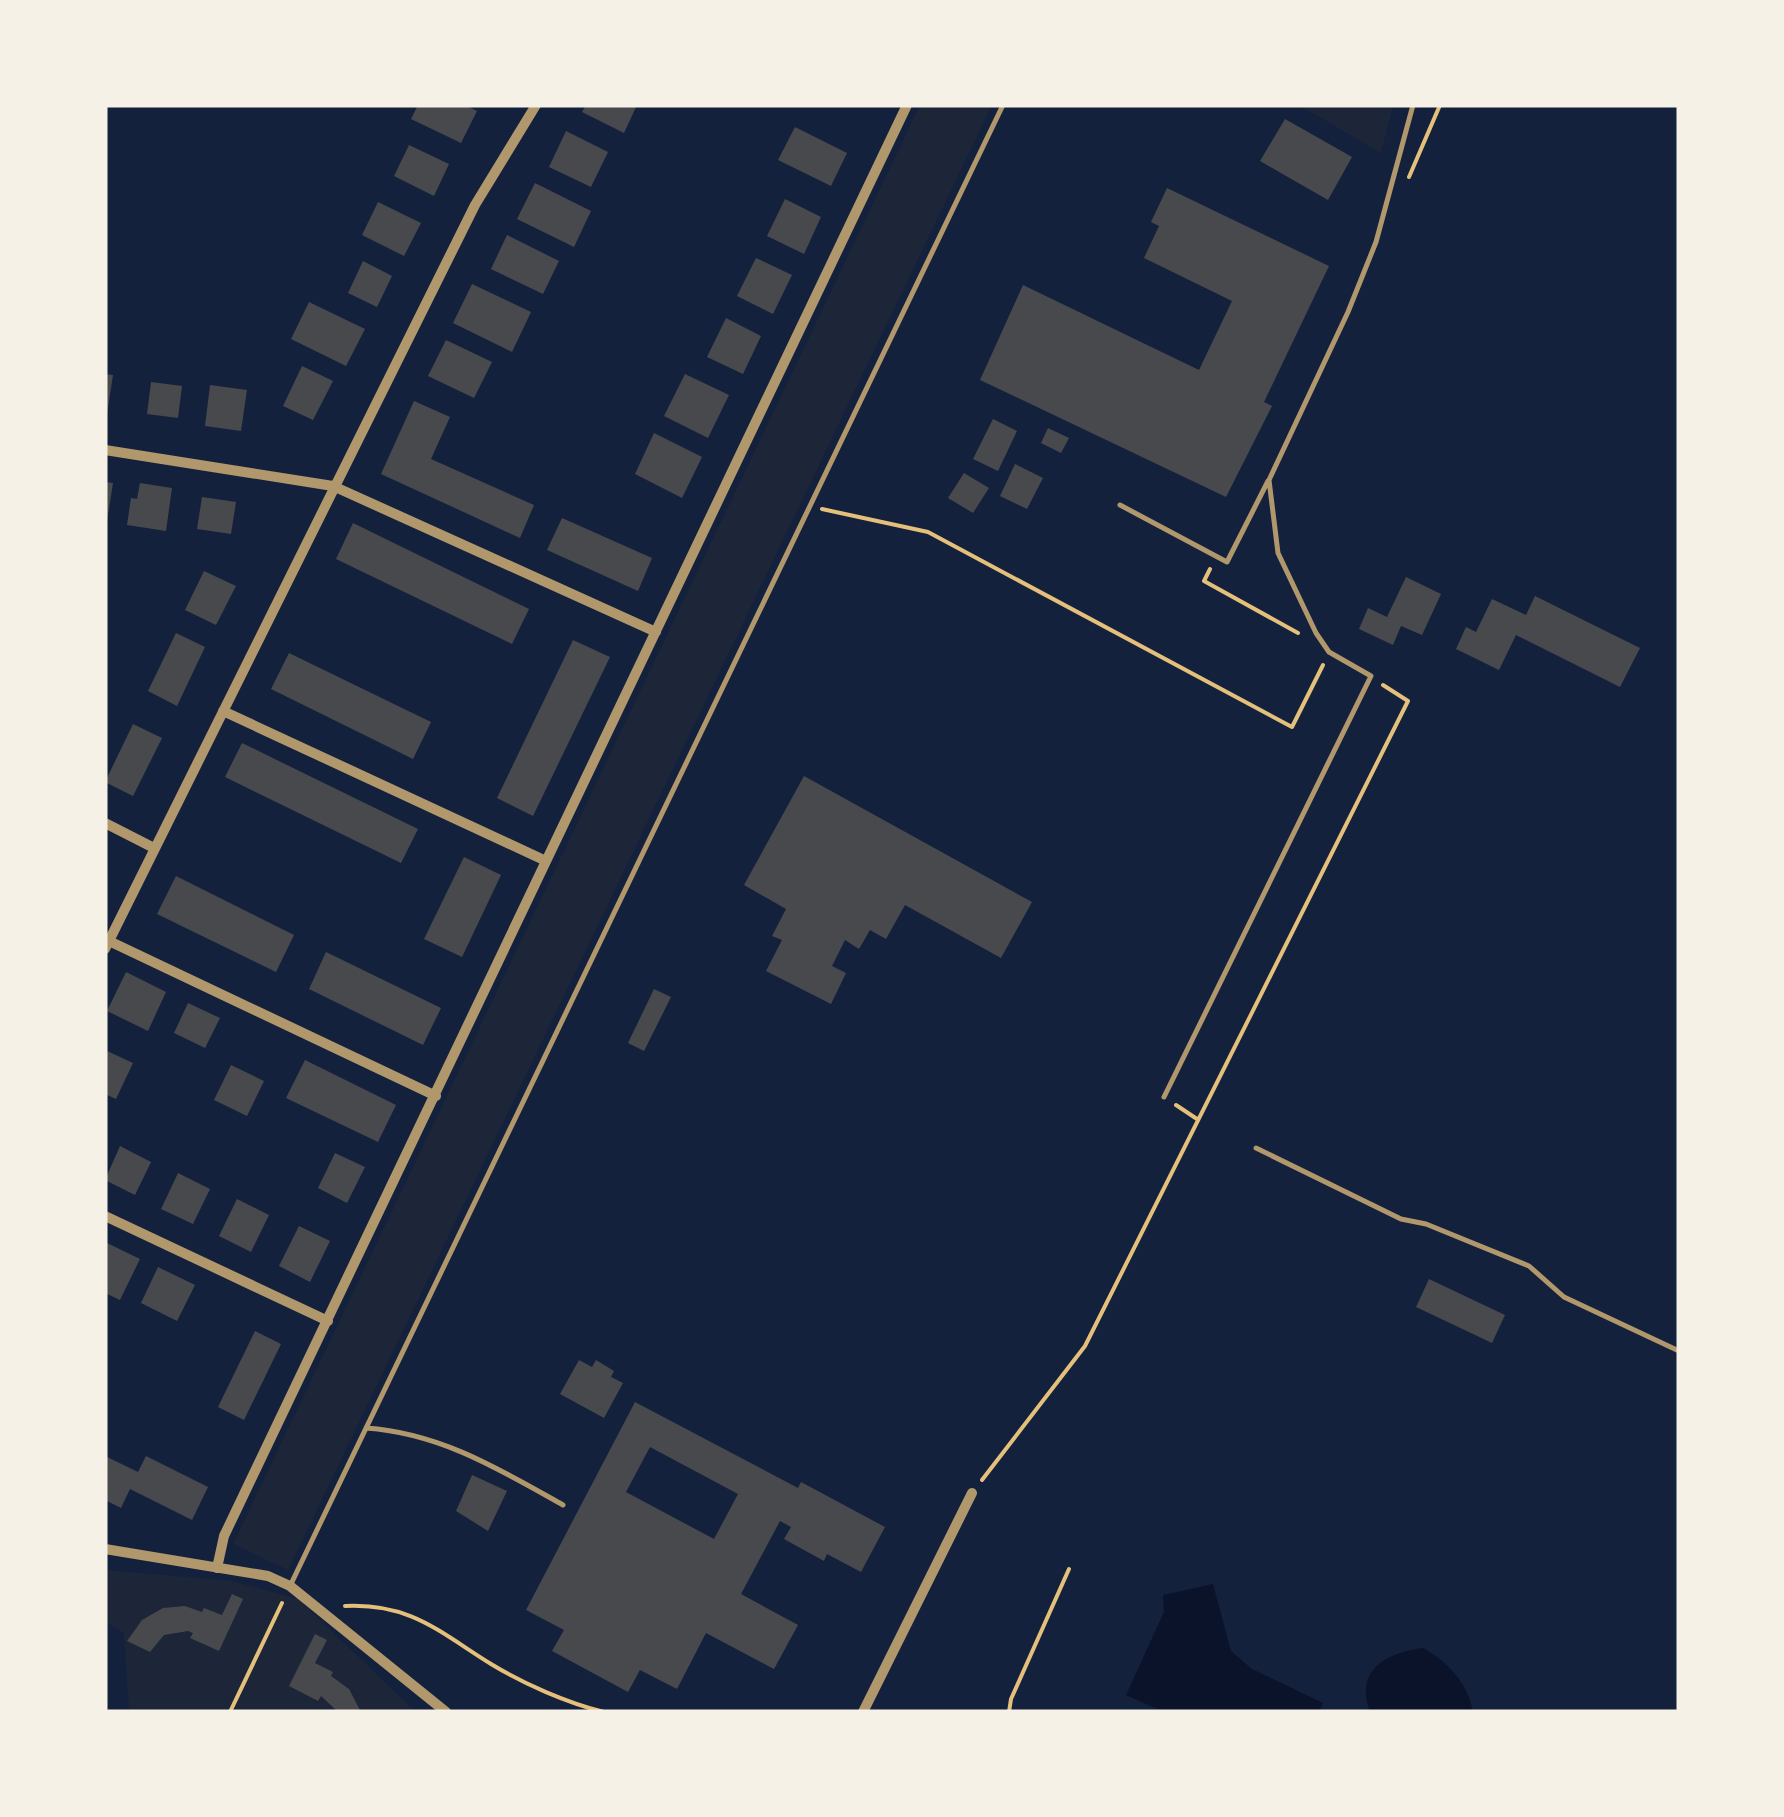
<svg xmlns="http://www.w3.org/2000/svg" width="1784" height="1817" viewBox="0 0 1784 1817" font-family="'Golos Text',sans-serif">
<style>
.green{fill:#1d2539}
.water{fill:#0b132b}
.building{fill:#48494c;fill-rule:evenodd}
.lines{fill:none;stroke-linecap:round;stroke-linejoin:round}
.path{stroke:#e5c07b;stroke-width:4}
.service{stroke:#b1986c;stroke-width:5}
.minor{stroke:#b1986c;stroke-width:10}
</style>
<rect width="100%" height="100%" fill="#14213d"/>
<path class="green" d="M920,105H992L288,1570L233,1544Z
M1299,105H1393L1381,153Z
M105,1570L232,1581L298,1599L416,1712H129L124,1633L105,1622Z"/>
<path class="water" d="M1213,1584L1231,1651L1252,1669L1323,1703L1319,1712H1164L1126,1695L1164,1612L1163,1595Z
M1423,1648C1448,1662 1468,1683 1473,1712H1370C1354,1671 1386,1652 1423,1648Z"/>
<path class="building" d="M418,105H465L477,111L461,143L411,119Z
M586,105H637L624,133L582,112Z
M1285,119L1352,157L1328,200L1260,161Z
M795,127L847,153L831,186L778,160Z
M566,131L608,152L591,187L549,167Z
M409,145L449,164L434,196L394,176Z
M535,183L591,211L574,247L517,219Z
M1167,188L1329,266L1264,402L1272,406L1226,497L980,380L1023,285L1199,370L1232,301L1144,258L1159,226L1151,222Z
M785,199L821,217L804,254L767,236Z
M378,202L421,223L404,256L362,235Z
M507,235L559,261L543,294L491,269Z
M756,258L792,275L773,314L737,296Z
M363,261L392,276L377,307L348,293Z
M472,284L531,312L512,352L453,323Z
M309,302L365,329L346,366L291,339Z
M726,318L761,336L743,374L707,357Z
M446,340L492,362L474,398L428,376Z
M302,366L333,381L313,420L283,406Z
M105,374L113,375L107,414H105Z
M685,374L729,395L708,438L664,416Z
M151,382L182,386L178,418L147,414Z
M210,385L247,390L241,431L205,426Z
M414,401L450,417L431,459L534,505L520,538L381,474Z
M993,419L1017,431L998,471L973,459Z
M1048,428L1069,438L1061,453L1041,443Z
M654,433L702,457L682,498L635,474Z
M1015,464L1043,478L1027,509L1000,496Z
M964,473L989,488L973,513L948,498Z
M105,482L113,483L107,521H105Z
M140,483L172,488L166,531L127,525L131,498L137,499Z
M202,497L236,502L231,534L197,529Z
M562,518L652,558L638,591L547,550Z
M353,523L529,609L512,644L336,559Z
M204,571L236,586L216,625L185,610Z
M1406,577L1441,594L1422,635L1401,626L1393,645L1359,629L1368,608L1387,617Z
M1535,596L1640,648L1620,687L1516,635L1499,670L1456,649L1466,627L1476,632L1492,599L1526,615Z
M176,633L205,647L177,706L148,691Z
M573,640L610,657L533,816L497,798Z
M289,653L431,722L413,759L271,689Z
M133,724L162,738L133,796L105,782Z
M242,743L418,829L401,863L225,777Z
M804,776L1032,902L1001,958L905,905L886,939L870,930L859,949L845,940L832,966L846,973L831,1004L766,971L782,940L772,936L786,909L744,885Z
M464,857L501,875L462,957L424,939Z
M176,876L294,935L276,972L157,914Z
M326,952L441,1008L423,1045L309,989Z
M126,972L166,992L148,1031L107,1011Z
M654,989L671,997L644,1051L628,1043Z
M188,1003L220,1018L205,1048L174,1033Z
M105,1050L133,1063L116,1099L105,1094Z
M305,1060L396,1105L378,1142L286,1098Z
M231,1065L264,1081L247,1116L214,1100Z
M120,1146L151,1162L135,1195L105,1180Z
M335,1153L365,1167L347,1203L318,1188Z
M178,1173L210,1189L193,1224L161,1209Z
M237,1199L269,1215L251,1252L219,1236Z
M299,1226L330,1241L310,1282L279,1266Z
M105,1242L140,1259L120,1300L105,1293Z
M158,1267L195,1285L177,1321L141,1303Z
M1429,1279L1505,1315L1492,1343L1416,1307Z
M255,1331L281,1344L244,1420L218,1407Z
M579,1360L592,1367L596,1360L614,1371L611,1377L623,1383L604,1418L560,1394Z
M635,1402L798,1488L801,1482L885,1527L861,1572L827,1554L824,1561L784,1539L791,1527L780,1521L741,1594L798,1625L774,1669L706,1633L677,1689L640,1670L628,1692L552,1651L564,1630L526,1610ZM650,1447L738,1494L714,1539L626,1492Z
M105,1456L138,1472L146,1456L208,1487L192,1520L130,1489L121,1508L105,1500Z
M472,1475L507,1491L488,1531L456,1511Z
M232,1594L243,1599L219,1651L190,1638L193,1633L188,1631L164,1635L150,1652L127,1641L142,1620L163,1608L185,1606L202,1612L204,1608L222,1615Z
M315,1634L327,1640L315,1663L333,1672L331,1676L349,1689L361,1712H338L321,1696L318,1701L289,1686Z"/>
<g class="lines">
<path class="path" d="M1409,177L1440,105
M822,509L928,532L1292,727L1323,665
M1210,569L1204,581L1298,633
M1176,1105L1197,1119
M982,1480L1085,1346L1408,701L1383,685
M345,1606C410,1603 438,1631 491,1664C524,1684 567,1703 604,1712
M230,1712L282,1603
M1009,1712L1011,1699L1069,1569"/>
<path class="service" d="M1120,505L1227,562L1268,481
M1164,1097L1371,676L1329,652L1316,633L1278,553L1269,480L1348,312L1376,242L1413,105
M1256,1148L1401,1219L1426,1224L1529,1266L1564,1297L1679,1351
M366,1428C440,1433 499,1469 563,1505
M291,1584L1003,105"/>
<path class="minor" d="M105,450L333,486L656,632
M223,711L546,861
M105,823L154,848
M109,941L436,1096
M105,949L475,205L536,105
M105,1216L328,1321
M105,1549L268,1576L290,1586L446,1712
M217,1568L224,1536L907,105
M863,1712L972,1493"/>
</g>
<rect width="1784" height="1817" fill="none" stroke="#f6f1e7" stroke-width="215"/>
</svg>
